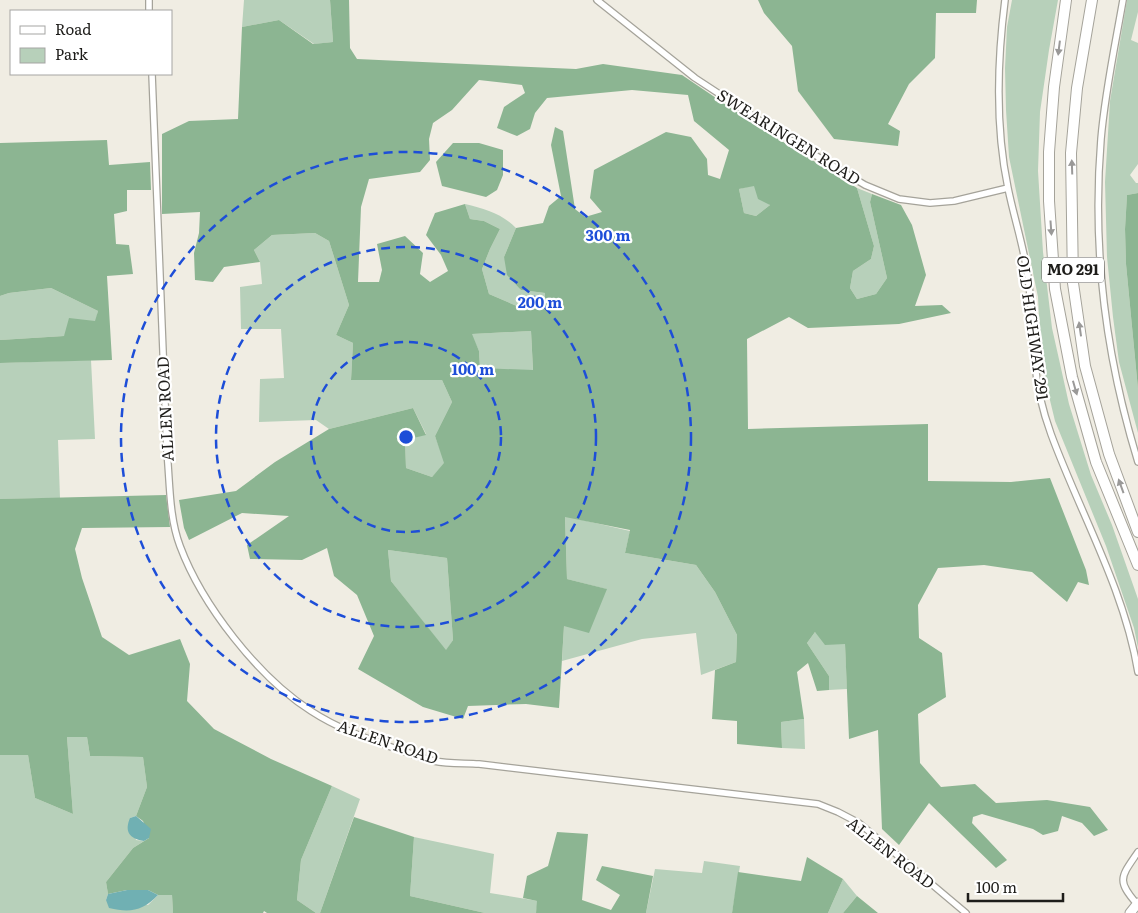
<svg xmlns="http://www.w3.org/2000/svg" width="1138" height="913" viewBox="0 0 1138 913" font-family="Literata,serif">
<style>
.green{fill:#b7d0ba}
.forest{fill:#8cb592;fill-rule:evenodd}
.water{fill:#70b0b3}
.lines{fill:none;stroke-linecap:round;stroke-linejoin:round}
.minor-casing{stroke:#a5a39a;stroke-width:8}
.primary-casing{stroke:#a5a39a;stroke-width:11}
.trunk-casing{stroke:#a5a39a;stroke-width:12}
.minor{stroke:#fff;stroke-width:5.5}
.primary{stroke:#fff;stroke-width:9}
.trunk{stroke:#fff;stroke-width:10}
.oneway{fill:#9a9998}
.ring{fill:none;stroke:#1d4ed8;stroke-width:2.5;stroke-dasharray:9 6}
.labels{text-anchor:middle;stroke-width:4.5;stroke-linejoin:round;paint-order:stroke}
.shield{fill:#fff;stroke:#62615f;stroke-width:1}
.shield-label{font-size:15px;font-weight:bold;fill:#1e1d1a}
.street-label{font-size:16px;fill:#1e1d1a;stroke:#fff}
.centre{fill:#1d4ed8;stroke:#fff;stroke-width:2.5}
.ring-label{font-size:15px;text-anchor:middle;font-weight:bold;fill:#1d4ed8;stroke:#fff;stroke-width:4.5;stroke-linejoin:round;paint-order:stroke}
</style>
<rect width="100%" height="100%" fill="#f0ede3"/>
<path class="green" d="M244,0H330L333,42L314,44L279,20L242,27Z
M1012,0H1058L1049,50L1040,112L1038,171L1043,252L1052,328L1069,404L1091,475L1112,525L1138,599V648L1134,628L1106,546L1055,421L1048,392L1041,356L1038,297L1009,157L1006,110L1005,68L1007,27Z
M1127,0H1138V12L1131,40L1138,43V164L1130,175L1136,183H1138V193L1127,195L1125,229L1126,264L1138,389V433L1119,362L1113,317L1107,257L1105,182L1110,101Z
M754,185L770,205L756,216L744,213L739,189Z
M857,188L872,194L870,202L887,278L876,294L857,299L850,288L853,271L871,259L874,246Z
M465,204C485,209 501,213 516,228L504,257L521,290L545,293V301L519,307L489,294L482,269L490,249L500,229L484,221L470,219Z
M315,233L329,241L349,305L336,335L353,343L351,380H442L452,402L435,436L445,463L432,477L406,468L405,440L426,434L413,408L329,429L316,420L259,422L260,379L284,378L281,329H241L240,287L262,284L260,262L254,250L272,235Z
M51,288L98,311L96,321L64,336L0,340V296L9,293Z
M531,331L533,371L480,369L479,351L471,334Z
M91,360L95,439L58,440L60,498L0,499V363Z
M565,516L630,531L625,553L696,565L715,592L737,635L736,662L701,675L696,633L642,639L562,661L564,625L606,589L567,579Z
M388,550L447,558L453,640L446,651L391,581Z
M815,632L845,644L847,689L829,690V676L807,643Z
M804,719L805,749L782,748L781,722Z
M67,737H87L90,756L143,757L147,787L136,816L130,818L136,840L144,841L133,848L106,882L108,894L106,900L148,905L158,895H172L173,913H0V755H28L35,798L73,814Z
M332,786L360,799L320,913H316L297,900L301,860Z
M414,837L494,854L490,893L538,901L536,913H485L410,896Z
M704,861L740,866L732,913H646L655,869L702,873Z
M843,879L857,896L843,913H828Z"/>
<path class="forest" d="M330,0H349L350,48L357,59L576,69L603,64L682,75L756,125L857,188L874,246L871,259L853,271L850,288L857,299L876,294L887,278L870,202L872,194L901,205L912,225L926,275L915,306L942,305L951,313L899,324L808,328L789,317L747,339L748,429L928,424V481L1011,482L1050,478L1086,570L1089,585L1078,582L1067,602L1032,572L984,565L938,568L918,605L919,638L942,653L946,697L918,714L920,763L941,787L975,784L996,803L1047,800L1090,807L1108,830L1094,836L1082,823L1062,816L1058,831L1043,835L1033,829L982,814L973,817L972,823L1007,860L996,868L929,803L899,845L882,829L878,730L849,739L845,644L825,645L815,632L807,643L829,676V690L817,691L808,663L797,672L804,719L781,722L782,748L737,744V721L712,719L715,670L736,662L737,635L715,592L696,565L625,553L630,530L565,517L567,579L607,589L589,633L564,626L559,708L526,704L468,706L463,719L423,707L358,669L374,636L357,595L334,576L327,548L302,560L250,559L247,545L289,516L242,513L189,540L184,528L179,500L236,491L275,462L329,429L413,408L426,435L405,440L406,468L432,477L444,463L435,436L452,402L442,380H351L353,343L336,335L349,305L329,241L315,233L272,235L254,250L260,262L224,267L213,282L195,280L194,253L199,233L200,212L162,214V134L189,121L238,119L242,27L279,20L313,44L333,42ZM479,80L522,85L525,93L504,107L497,128L517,136L530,129L535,113L547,98L632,90L688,95L694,121L729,150L720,179L708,175L707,159L691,137L666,132L594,170L590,198L602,212L585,217L575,209L563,131L555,127L551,145L561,196L549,206L543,223L516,228L504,257L507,275L521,290L545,293V301L519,307L489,294L482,269L490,249L500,229L484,221L470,219L465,204L435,213L426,235L441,255L448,271L430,282L420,274L423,253L405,236L377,244L382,270L379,282H358L361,207L369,179L420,172L430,160L429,139L433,123L452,110ZM754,186L758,199L770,205L756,216L744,213L739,189ZM531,331L533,370L480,368L479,351L472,334ZM388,550L447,558L453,640L446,650L391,581Z
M758,0H977L976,13H936L935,58L909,84L888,124L900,131L898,146L834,139L798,91L792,46L764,13Z
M107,140L109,165L150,162L151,190H127V211L114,214L116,244L129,245L133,274L107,276L112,360L0,363V340L64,336L69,318L95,321L98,311L51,288L9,293L0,296V143Z
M453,143H479L503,150V175L497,190L486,197L442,186L436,162Z
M1138,193V389L1126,264L1125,229L1127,195Z
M166,495L170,527L82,528L75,549L82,578L102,637L129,655L180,639L190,664L187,701L214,729L271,759L332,786L301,860L297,900L316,913H267L264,911L263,913H173L172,895H158L148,890H127L108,894L106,882L133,848L149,838L143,821L136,816L147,787L143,757L90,756L87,737H67L73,814L35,798L28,755H0V499Z
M354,817L414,837L410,896L485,913H320Z
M557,832L588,834L582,900L611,910L620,895L596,880L602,866L653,876L646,913H536L537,901L523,898L527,876L548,866Z
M807,857L843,879L828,913H732L738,872L801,881Z
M857,896L878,913H843Z"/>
<path class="water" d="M136,816L151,829L149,838L144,841C130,839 124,832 130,818Z
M127,890H148L158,895C143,911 130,913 109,908L106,900L108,894Z"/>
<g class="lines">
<defs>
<path id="minor" d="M149,0V11
M597,0L695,78L788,139L865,185L899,199L930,203L954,201L1008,188
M1005,0C997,63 995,126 1008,188C1014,218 1024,247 1028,277C1032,306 1032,335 1035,364C1037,387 1043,412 1051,434C1080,513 1124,588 1138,672
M1123,0C1115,46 1105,92 1101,139C1092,248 1106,358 1138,462
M152,74L167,452C170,483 169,517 180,546C202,605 258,677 311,711C337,728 365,738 394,748C407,752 421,758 434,761C448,764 465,763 479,764L818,804L838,812L859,823L966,913
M1137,904C1116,880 1121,877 1138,852"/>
<path id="primary" d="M1130,913L1138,903"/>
<path id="trunk" d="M1066,0L1054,87L1049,152V201L1055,289L1072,377L1096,462L1138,565
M1092,0L1077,88L1071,153L1073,283L1085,366L1109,454L1138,532"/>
</defs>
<use href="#minor" class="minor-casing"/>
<use href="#primary" class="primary-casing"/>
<use href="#trunk" class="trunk-casing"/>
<use href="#minor" class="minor"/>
<use href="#primary" class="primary"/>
<use href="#trunk" class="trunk"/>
</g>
<defs><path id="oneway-solid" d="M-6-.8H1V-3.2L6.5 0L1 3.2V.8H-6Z" transform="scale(1.25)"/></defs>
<g class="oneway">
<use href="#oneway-solid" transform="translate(1059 48) rotate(97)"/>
<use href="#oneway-solid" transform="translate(1072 167) rotate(-92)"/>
<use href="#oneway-solid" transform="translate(1051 228) rotate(86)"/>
<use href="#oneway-solid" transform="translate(1080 329) rotate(-98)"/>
<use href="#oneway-solid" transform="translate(1075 388) rotate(74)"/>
<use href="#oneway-solid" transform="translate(1121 486) rotate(-110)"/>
</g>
<g class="ring">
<circle cx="406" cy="437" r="95"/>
<circle cx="406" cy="437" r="190"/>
<circle cx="406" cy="437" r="285"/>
</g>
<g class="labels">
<rect class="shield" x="1042" y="257.5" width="62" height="25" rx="4"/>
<g class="shield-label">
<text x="1073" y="275">MO 291</text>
</g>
<g class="street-label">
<text transform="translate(789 137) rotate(32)" y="6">SWEARINGEN ROAD</text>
<text transform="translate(1033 328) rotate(82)" y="6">OLD HIGHWAY 291</text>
<text transform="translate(165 409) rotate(-93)" y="6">ALLEN ROAD</text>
<text transform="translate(388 742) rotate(19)" y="6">ALLEN ROAD</text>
<text transform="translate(891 853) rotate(38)" y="6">ALLEN ROAD</text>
</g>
</g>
<circle cx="406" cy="437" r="8" class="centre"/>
<g class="ring-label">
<text x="608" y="241">300 m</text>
<text x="540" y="308">200 m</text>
<text x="473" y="375">100 m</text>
</g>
<rect x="10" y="10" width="162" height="65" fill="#ffffff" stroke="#a5a5a3"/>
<rect x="20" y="26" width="25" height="8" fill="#ffffff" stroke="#a5a5a3"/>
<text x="55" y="35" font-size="15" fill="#1e1d1a">Road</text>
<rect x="20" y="48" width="25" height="15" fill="#b7d0ba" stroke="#a5a5a3"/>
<text x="55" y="60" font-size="15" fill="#1e1d1a">Park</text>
<path d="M968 893v8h95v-8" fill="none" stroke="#1e1d1a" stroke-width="2.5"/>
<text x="976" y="893" font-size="15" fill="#1e1d1a" stroke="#ffffff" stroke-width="4" paint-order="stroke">100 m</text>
</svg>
